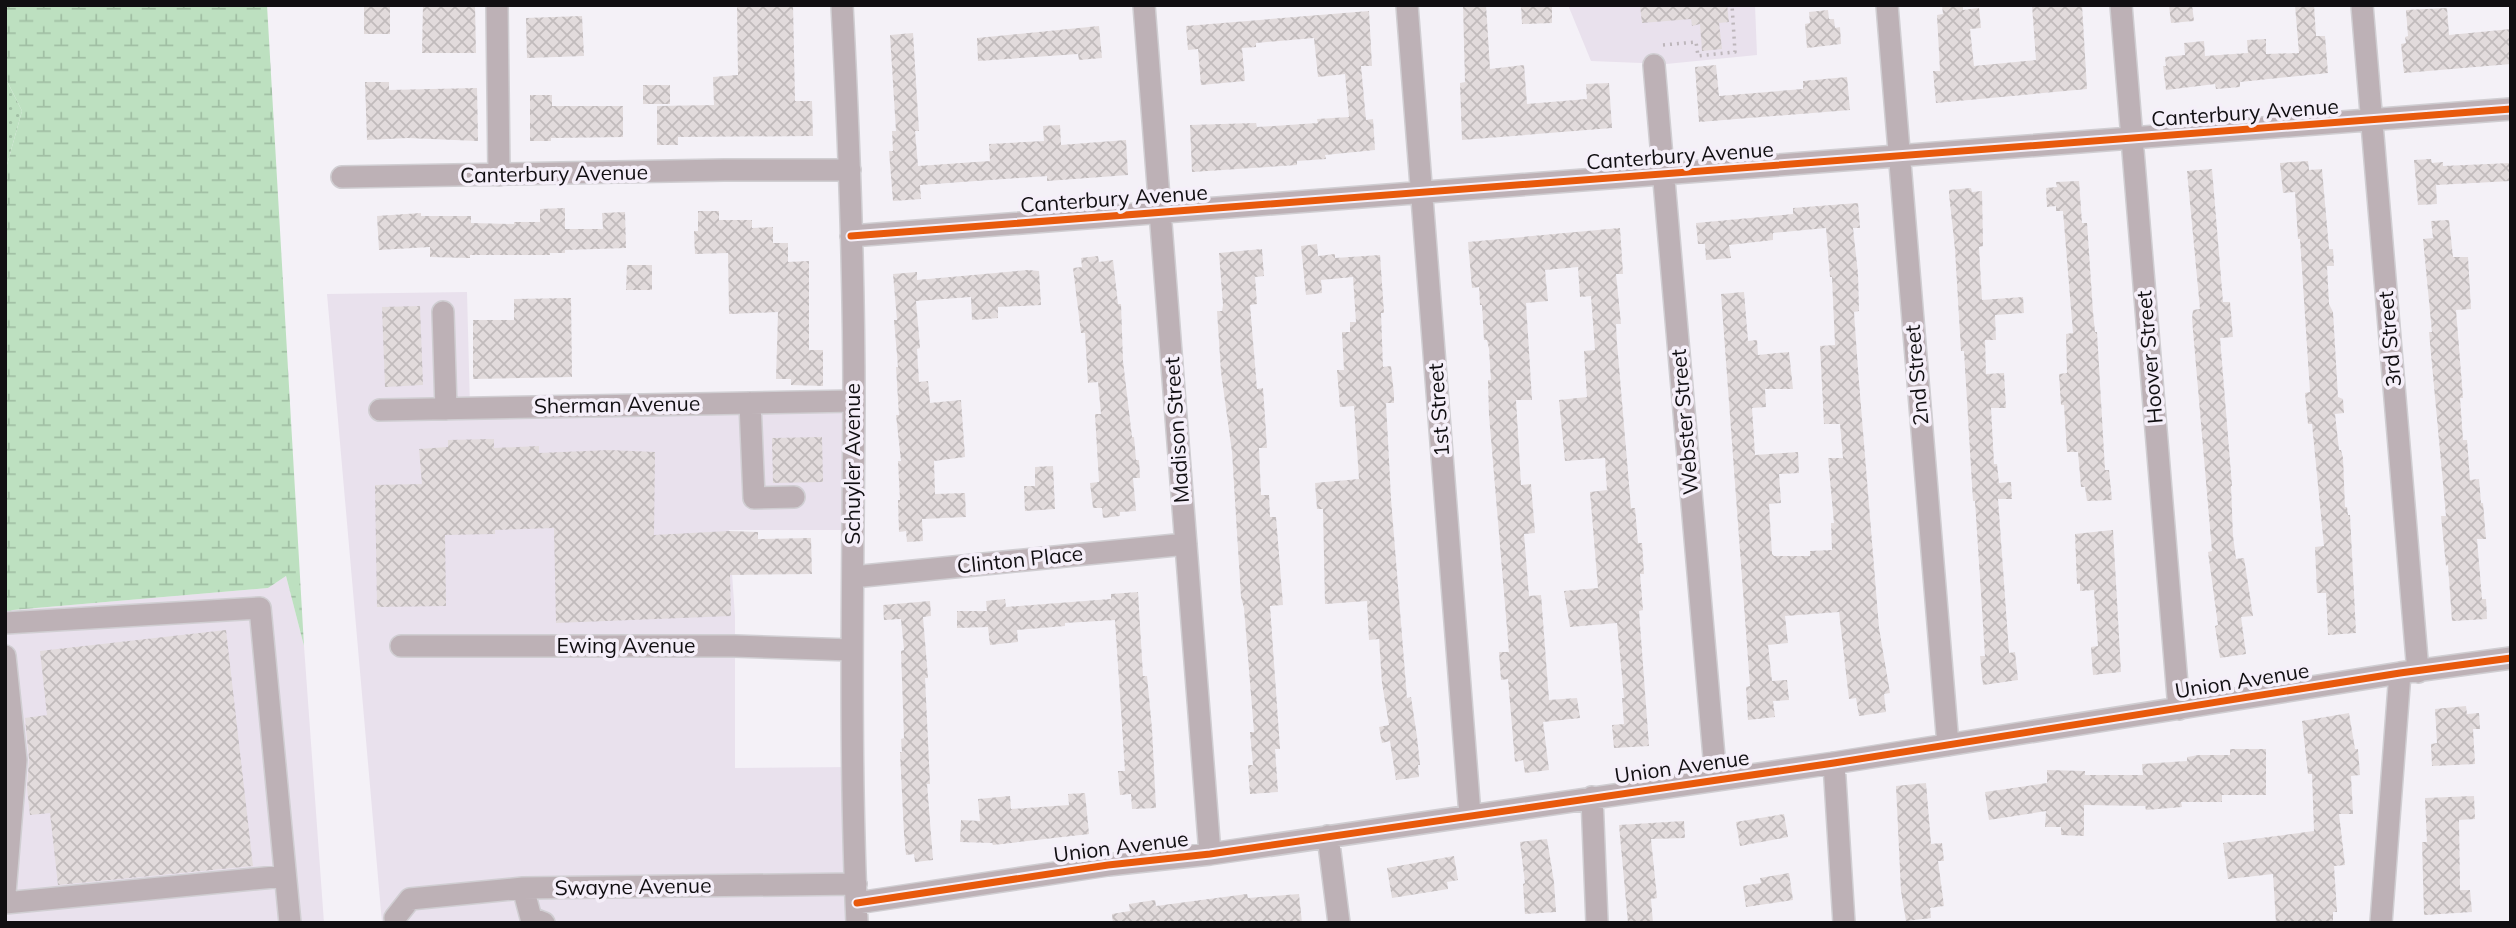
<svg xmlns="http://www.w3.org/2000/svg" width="2516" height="928" viewBox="0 0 2516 928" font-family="Mulish,sans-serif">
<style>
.built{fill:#e9e1ed}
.grass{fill:url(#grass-dots)}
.wetland{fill:url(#wetland-marsh)}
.building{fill:url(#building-cross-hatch)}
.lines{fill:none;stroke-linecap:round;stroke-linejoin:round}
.minor-casing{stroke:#d0ced2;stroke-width:24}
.path{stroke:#bdb6bb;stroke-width:3.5;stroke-dasharray:2 5;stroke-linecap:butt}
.minor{stroke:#bdb1b6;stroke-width:21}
.cycleway-casing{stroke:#f5eff9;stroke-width:11}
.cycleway{stroke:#e8590c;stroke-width:7}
.labels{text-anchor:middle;stroke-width:7;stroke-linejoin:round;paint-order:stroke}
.street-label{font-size:21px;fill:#110f12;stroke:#f5eff9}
</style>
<defs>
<pattern id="grass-dots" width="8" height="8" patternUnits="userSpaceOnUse" patternTransform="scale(1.75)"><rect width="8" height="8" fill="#bde0c0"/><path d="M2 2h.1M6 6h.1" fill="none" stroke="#a1bfa4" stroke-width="1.8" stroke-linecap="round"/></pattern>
<pattern id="wetland-marsh" width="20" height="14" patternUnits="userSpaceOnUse" patternTransform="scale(1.75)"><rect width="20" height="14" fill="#bde0c0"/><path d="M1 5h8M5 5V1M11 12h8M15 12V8" fill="none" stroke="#a1bfa4"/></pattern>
<pattern id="building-cross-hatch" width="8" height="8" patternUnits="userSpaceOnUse" patternTransform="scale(1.75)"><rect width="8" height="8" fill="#e2dbdc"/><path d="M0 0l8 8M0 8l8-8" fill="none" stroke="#c1bbbc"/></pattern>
</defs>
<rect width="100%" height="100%" fill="#f4f1f7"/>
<path class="built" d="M1568,5H1755L1757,55L1666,64L1591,61Z
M467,292L470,408L854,401L853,530H729L735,616V768L854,767L857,923H382L327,294Z
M286,576L304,646L324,923H5V613L13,610L268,588Z"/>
<path class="grass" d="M5,77L22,111L5,172Z"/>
<path class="wetland" d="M5,5H267L304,646L286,576L268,588L13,610L5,613V172L22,111L5,77Z"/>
<path class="building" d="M364,5H390V34H364Z
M423,5H475L476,53H422Z
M737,5H793L795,101H812L813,136L678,137V145H657V106L714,105L713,77L738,75Z
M1463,5H1486L1490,69L1524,65L1527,104L1587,99L1586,84L1609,83L1612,128L1462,140L1460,83L1465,82Z
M1521,5H1552V23L1522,24Z
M1640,5H1727L1729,22L1719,23L1722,49L1702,51L1700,24L1692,26L1691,19L1642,23Z
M1942,5H1963V10L1979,8L1981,28L1970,29L1974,66L2036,60L2032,5H2082L2087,89L1936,103L1933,71H1940L1937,15L1943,14Z
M2169,5H2192L2194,21L2171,23Z
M2295,5H2314L2316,36H2325L2328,73L2240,82V87L2216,89L2215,84L2166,90L2163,66H2166L2165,57L2185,55L2184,43L2204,41L2205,56L2248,53L2247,40L2266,39V54L2299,53Z
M2447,8L2449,35L2511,29V64L2404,73L2401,44L2406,43L2405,37L2408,36L2406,10Z
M1828,10L1829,19H1834L1835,28L1840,27L1841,44L1807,48L1805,24L1810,23L1809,12Z
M1369,11L1372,66H1361L1366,120L1373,119L1375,150L1325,155L1326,159L1297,161V165L1192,172L1190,125L1256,123L1257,127L1318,123L1317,119L1349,117L1345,74L1318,77L1314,38L1256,43V47L1242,48L1245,81L1201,85L1198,49L1188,50L1186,26Z
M582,16L584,56L527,58L526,18Z
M1099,26L1102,58L1079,60L1078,54L978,61L977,38Z
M913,33L919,131H915L918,166L990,161L989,144L1044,141L1043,126L1060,125L1061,145L1126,140L1128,175L1047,181V176L920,185L921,199L893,201L889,151H893L892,131H896L890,35Z
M1716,65L1719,96L1803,89V81L1847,77L1850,110L1699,122L1695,67Z
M365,82H389V90L477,88L478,141L408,138L367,140Z
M643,85H670V104H643Z
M530,95H552V106H623V137L551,138V141H530Z
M2431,159L2432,163L2443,162V166L2511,163V181L2436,185L2437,204L2418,205L2414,160Z
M2308,161L2309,170L2322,169L2329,249H2333L2334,266H2327L2329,304L2333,312L2338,397L2343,399L2344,413L2335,414L2339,450H2341L2343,458L2345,507H2347L2348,515H2350L2356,633L2328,635L2326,593H2317L2315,547L2324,546L2312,424H2308L2305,393L2310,392L2300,239H2298L2295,192L2283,193L2280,163Z
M2212,169L2223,302H2230L2233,337L2220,338L2232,486H2231L2233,536L2236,559L2244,558L2253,616L2241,617L2246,654L2220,658L2215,626L2218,625L2208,552L2212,551L2192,319L2193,310L2200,309L2187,171Z
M2079,181L2082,223H2087L2093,312L2095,332H2097L2105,470H2109L2112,500L2087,501L2085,487H2081L2078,452H2067L2064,405H2061L2059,374L2067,373L2066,334L2073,333L2063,211H2056V206L2047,207L2046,188L2057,187L2056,182Z
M1971,188L1972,192L1982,191L1983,246L1979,247L1982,300L2023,297L2024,313L1995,315L1996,340H1985L1986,374L2004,373L2006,408H1991L1994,464H1997L1999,483L2011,482L2012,499H1998L2009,653L2015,652L2018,680L1983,685L1980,656H1985L1975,501H1973L1964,351H1961L1955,249L1949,194V190Z
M1858,203L1860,228H1853L1858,274L1859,311L1854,312L1858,370L1879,628L1890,693L1884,694L1886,712L1859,716L1856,698L1849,699L1839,612L1785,616L1788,643L1768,645L1772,681L1787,680L1789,700L1773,701L1775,717L1748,720L1746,687L1750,686L1721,294L1744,292L1748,341L1757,340L1758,355L1789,352L1793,389H1765L1766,407L1752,408L1755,455L1798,452L1799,473L1779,474L1781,503L1769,504L1772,554L1774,556H1810V551L1832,550L1831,523H1834L1828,458H1843L1840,424H1824L1820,346L1835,345L1832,277H1830L1826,228L1773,233V240L1729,245L1731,258L1706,260L1705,244H1698L1696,223L1793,214V208Z
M565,208V229H603L602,213L625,212L626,248L565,250V253H550V255H470V258L430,257V247L379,250L377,216L421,213V216H471V223L514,224V222H540V209Z
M698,211H719V220H752V228L773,227V243H788V262L809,261V350H823V386L791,385V379H776L778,312L729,314L728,253L695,254L694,231H698Z
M2449,220L2453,257H2468L2471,309L2456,310L2463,398H2460L2463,440H2467L2470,480L2479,479L2481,503H2483L2486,539H2477L2482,599H2486L2487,619L2452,621L2448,565L2446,566L2441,516H2446L2429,332H2432L2423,239L2433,238L2431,221Z
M1620,228L1623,274H1616L1621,324H1616L1617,343L1631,508H1635L1638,543H1642L1644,574H1640L1643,610L1639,611L1649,746L1614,748L1612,725L1624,724L1622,698H1624L1617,623L1570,627L1564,591L1598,588L1590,492L1607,490L1605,458L1565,461L1559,400L1587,397L1584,351L1595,350L1591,296L1580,297L1578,267L1545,270L1548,301L1526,303L1532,400H1516L1521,485L1531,484L1535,533L1524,534L1529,596L1541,595L1549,700L1577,698L1580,718L1543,722L1549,770L1525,773L1523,760L1515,762L1508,679L1501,680L1499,652H1509L1489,415L1488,380H1491L1489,349L1487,340H1484L1482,305H1480L1479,287L1472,288L1468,242Z
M1317,244L1318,256L1335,254V258L1380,255L1384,313H1381L1383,367L1391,366L1394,394V403H1386L1391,499L1407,698L1411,697L1417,737L1420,765H1418L1419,777L1396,780L1390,741L1382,743L1379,727L1389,725L1382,683L1379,639L1369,640L1367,601L1325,604L1323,509H1317L1315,483L1359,479L1354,406L1340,407L1337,370H1344L1342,332H1350V322H1356L1353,277L1321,280L1322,293L1306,295L1301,246Z
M1262,249L1264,276L1255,277L1257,304L1250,305L1257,389L1263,388L1267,448H1259L1261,495H1269L1270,517H1276L1283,605L1270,606L1280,749H1275L1278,792L1250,794L1248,765H1253L1250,732H1254L1244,608L1241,597L1232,452L1221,372L1217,311H1222L1223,305L1219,253Z
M1098,256L1099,262L1113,260L1118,304H1121L1123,361L1132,437H1134L1136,460H1139L1140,478H1133L1136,511L1120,512V516L1103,518L1102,508H1093L1090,483L1099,482L1095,414H1101L1098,382L1088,383L1085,333H1081L1073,268L1082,267L1081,258Z
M627,265H652V290H626Z
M1028,270L1039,271L1041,305L998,307V318L972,320L971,297L916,301L920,348L917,349L919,382L928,381L930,403L961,400L965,457L934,461L935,494L965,493L966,517L922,519L923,541L907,542L906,531L899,532L898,500H900L898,461H901L896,415H899L896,367H898L894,320H897L893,274L917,272V280Z
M571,298L572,377L473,379V320H514V299Z
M420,306L423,385L385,387L382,307Z
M822,437L823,482L773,483L772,438Z
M494,439V448L539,446V453L609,450L655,452L654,535L729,531L758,532V539L811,538L812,574L730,575L731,616L556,623L554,528L495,530V534L445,535L446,606L377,607L375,485L422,484L419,449L448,447V440Z
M1053,466L1055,509L1025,511L1024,486H1035V467Z
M2113,530L2121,672L2093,675L2091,647L2098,646L2094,590L2080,591V584H2077L2075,534Z
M1138,592L1143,676H1147L1152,729L1156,808L1132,809L1131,794L1120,795L1118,771H1125L1115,620L1065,623V626L1017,630L1018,642L990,645L988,627L957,628V611H987L986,601L1005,599L1006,607L1111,599V594Z
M930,601L931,616L923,617L928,678H925L930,784H927L933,860L915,862L914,854L906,855L904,834L900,752H902L901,739L904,738L901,651L904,650L901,619L884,620L883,605Z
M226,630L253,866L58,885L50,813L30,815L27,788L29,759L25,718L47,715L40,651Z
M2466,706L2467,714L2479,713L2480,729H2473L2475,764L2432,766L2431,744L2437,743L2435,709Z
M2349,713L2355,749H2358L2360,775L2351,776L2353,814H2339L2345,865L2334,866L2337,912H2333V923H2276L2273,874L2228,879L2223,843L2314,831L2312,774H2308L2302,721Z
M2230,749H2266V795H2222V802H2181L2182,807L2146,810L2145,806L2084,805V836L2061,835V827H2045L2046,811L1989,820L1985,792L2047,783V770L2085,771V775H2143L2142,764L2187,761V757L2199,755H2230Z
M1926,783L1931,844L1942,843L1944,861H1938L1944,906L1930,908L1931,918L1906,921L1901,891L1896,786Z
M1085,793L1089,834L993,845L992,843L960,842L961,820L980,821L978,799L1010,796L1011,809L1069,805L1068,794Z
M2474,796L2475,819L2459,820L2460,890H2470L2472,912L2424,915L2422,842H2427L2425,798Z
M1784,814L1788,837L1740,846L1736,822Z
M1684,821L1685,838L1651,839L1657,898L1651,899L1653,923H1628L1619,825Z
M1547,839L1554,882L1556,912L1525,914L1523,884L1525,883L1520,842Z
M1454,856L1458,880L1447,882L1448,889L1392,898L1387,868Z
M1789,873L1793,900L1746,907L1743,886L1761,883L1760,878Z
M1247,894L1248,898L1299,894L1302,923H1113L1112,914L1130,911L1129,904L1155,900L1156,906Z"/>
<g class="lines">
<defs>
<path id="minor" d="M497,5L499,175
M842,5C849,138 854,270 854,403C853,576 849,750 857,923
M1144,5L1210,854
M1407,5L1470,815
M1887,5L1948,745
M2121,5L2179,709
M2362,5L2418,672
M1654,65L1716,780
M342,177L724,170H850
M851,236L2511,109
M443,312L446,409
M750,403L754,498L794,497
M380,410L854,401
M853,577L1186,544
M5,623L260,608L290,923
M401,646H734L851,650
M5,656L16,760L5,893
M1834,763L1844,923
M1592,797L1597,923
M1328,836L1339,923
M523,888L531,918L544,923
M5,903L285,876
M857,903L1108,865L1210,854L1834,763L2400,673L2511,658
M396,923L395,918L410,899L523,888L856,884
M2381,923L2400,673"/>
</defs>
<use href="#minor" class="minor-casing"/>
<path class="path" d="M1663,45L1696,42L1698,56L1735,52L1732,5"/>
<use href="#minor" class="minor"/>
<defs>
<path id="cycleway" d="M851,236L2511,109
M857,903L1108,865L1210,854L1834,763L2400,673L2511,658"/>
</defs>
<use href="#cycleway" class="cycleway-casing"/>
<use href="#cycleway" class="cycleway"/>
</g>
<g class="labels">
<g class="street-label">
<text transform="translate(2245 113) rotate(-4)" y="7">Canterbury Avenue</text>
<text transform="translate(1680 156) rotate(-4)" y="7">Canterbury Avenue</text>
<text transform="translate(554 174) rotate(-1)" y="7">Canterbury Avenue</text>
<text transform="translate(1114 199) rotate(-4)" y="7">Canterbury Avenue</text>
<text transform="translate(2390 339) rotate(-95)" y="7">3rd Street</text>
<text transform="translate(2150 357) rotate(-95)" y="7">Hoover Street</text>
<text transform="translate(1917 375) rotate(-95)" y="7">2nd Street</text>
<text transform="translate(617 405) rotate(-1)" y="7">Sherman Avenue</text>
<text transform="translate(1439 410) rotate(-94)" y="7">1st Street</text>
<text transform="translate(1685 422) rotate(-95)" y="7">Webster Street</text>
<text transform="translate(1177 430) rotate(-94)" y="7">Madison Street</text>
<text transform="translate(853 464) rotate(-90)" y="7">Schuyler Avenue</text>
<text transform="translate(1020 560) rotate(-6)" y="7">Clinton Place</text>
<text x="626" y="653">Ewing Avenue</text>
<text transform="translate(2242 681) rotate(-9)" y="7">Union Avenue</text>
<text transform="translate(1682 767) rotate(-8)" y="7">Union Avenue</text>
<text transform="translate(1121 847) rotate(-7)" y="7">Union Avenue</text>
<text transform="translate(633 887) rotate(-1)" y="7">Swayne Avenue</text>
</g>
</g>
<rect width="2516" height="928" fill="none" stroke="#110f12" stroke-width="14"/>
</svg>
